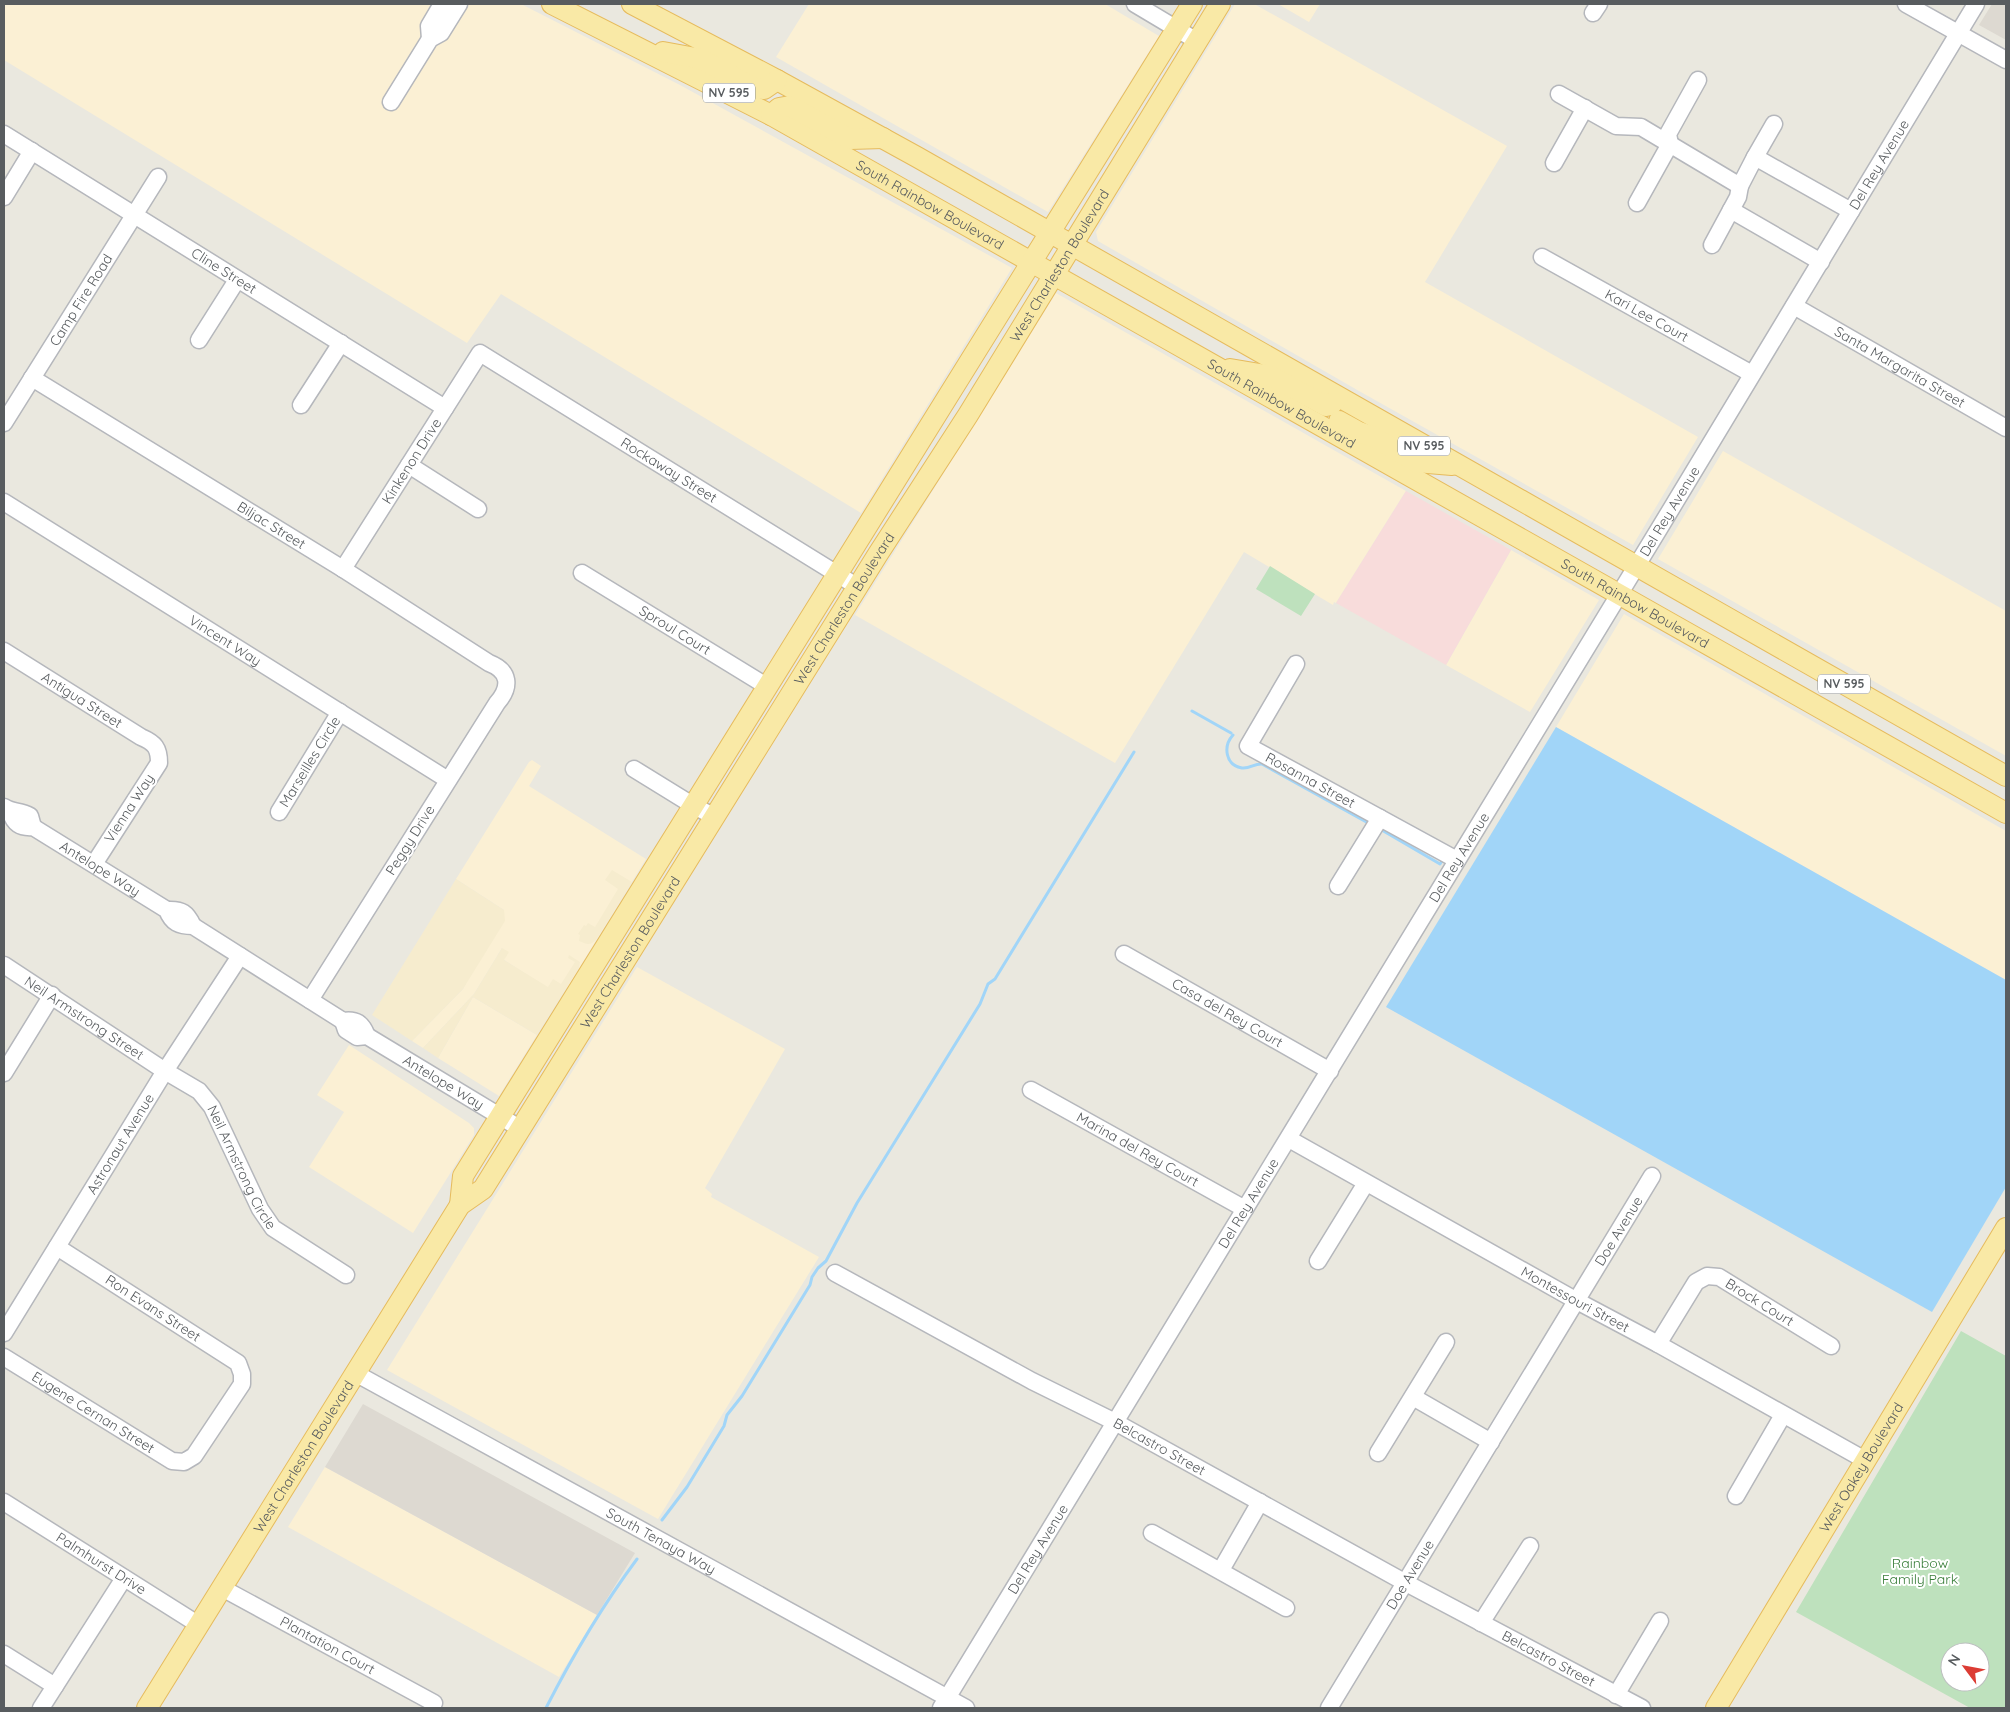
<svg xmlns="http://www.w3.org/2000/svg" width="2010" height="1712" viewBox="0 0 2010 1712" font-family="Quicksand,sans-serif">
<style>
.commercial{fill:#fbf0d4}
.education{fill:#ddd9d1}
.medical{fill:#f8dcdb}
.green{fill:#bee1bd;fill-rule:evenodd}
.sand{fill:#f6ecce}
.water{fill:#a1d5f8}
.lines{fill:none;stroke-linecap:round;stroke-linejoin:round}
.stream{stroke:#a1d5f8;stroke-width:3}
.minor-casing{stroke:#b5b7bc;stroke-width:19}
.major-casing{stroke:#e6bb5d;stroke-width:22}
.minor{stroke:#fff;stroke-width:16}
.major{stroke:#f9e9a6;stroke-width:20}
.labels{text-anchor:middle;stroke-width:4;stroke-linejoin:round;paint-order:stroke}
.shield{fill:#fff;stroke:#8a8d8f;stroke-width:1}
.shield-label{font-size:12px;font-weight:bold;fill:#585c5f}
.street-label{font-size:14px;fill:#585c5f;stroke:#fff}
.park-label{font-size:14px;fill:#397e3a;stroke:#fff}
</style>
<rect width="100%" height="100%" fill="#eae8df"/>
<path class="commercial" d="M4,4H521L680,85L1012,268L861,513L501,294L467,343L4,60Z
M809,4H1105L1159,36L1048,212L776,57Z
M1235,4L1256,5L1507,146L1425,282L1698,437L1633,545L1359,391L1098,241L1096,232Z
M1278,4H1320L1309,22Z
M1056,293L1406,491L1336,603L1334,602L1333,605L1244,552L1115,763L855,615Z
M1723,451L2006,611V756L1658,559Z
M1511,550L1599,600L1530,712L1446,665Z
M1624,614L2006,831V980L1556,727Z
M532,760L541,766L529,786L646,859L567,988L553,980L548,988L504,960L502,948L474,994L423,1048L412,1041L463,989L504,910L456,879L529,762Z
M637,967L785,1049L705,1188L712,1194L711,1197L819,1257L658,1519L387,1370Z
M473,997L537,1035L499,1096L438,1058Z
M349,1045L469,1123L474,1128V1135L413,1233L309,1167L344,1112L317,1095Z
M325,1467L597,1615L559,1677L288,1527Z"/>
<path class="education" d="M1992,4H2006V40L1979,25Z
M363,1404L635,1553L597,1615L325,1467Z"/>
<path class="medical" d="M1406,491L1511,550L1446,665L1336,603Z"/>
<path class="green" d="M1270,566L1315,594L1301,616L1256,589Z
M1961,1331L2006,1356V1708H1970L1796,1612ZM1950,1652H1980V1682H1950Z"/>
<path class="sand" d="M612,870L632,882L596,940C590,946 586,944 579,941L580,935L578,934L584,925L586,926L588,923L595,927L618,889L605,880Z
M456,879L504,910L505,921L463,989L412,1041L372,1015Z
M502,948L509,952L504,960L548,987L553,979L561,984L575,962L568,958L569,955L580,962L579,968L537,1035L473,997L438,1058L423,1048L474,994Z"/>
<path class="water" d="M1556,727L2006,980V1187L1932,1312L1386,1007Z"/>
<g class="lines">
<path class="stream" d="M1192,711L1231,733
M1233,735C1223,746 1225,765 1242,768C1250,769 1255,763 1262,764L1370,824
M1380,829L1440,864L1442,861L1445,862
M662,1520L687,1487L724,1426L727,1415L742,1396L810,1285L812,1277L818,1268L826,1261L857,1203L980,1004L988,984L995,979L1134,752
M546,1708C572,1657 603,1605 637,1559"/>
<defs>
<g id="minor">
<path d="M1135,4L1197,41"/>
<path d="M1906,4L2006,60"/>
<path d="M1593,13L1599,4"/>
<path d="M430,39L429,26L442,4"/>
<path d="M1559,94L1616,126L1641,127L1740,186L1755,157L1851,211"/>
<path d="M391,102L430,39L441,33L459,4"/>
<path id="s1" d="M4,134L445,408"/>
<path d="M1755,157L1774,124"/>
<path d="M1554,163L1585,108"/>
<path d="M4,197L32,151"/>
<path d="M1637,203L1670,144L1668,134L1698,80"/>
<path d="M1731,210L1821,262"/>
<path d="M1712,245L1738,197L1740,186"/>
<path id="s2" d="M1542,257L1752,374"/>
<path id="s3" d="M1794,306L2006,428"/>
<path d="M199,340L237,280"/>
<path id="s4" d="M32,378L343,569L489,663C510,671 511,687 497,703L310,1000"/>
<path d="M301,405L341,343"/>
<path id="s5" d="M4,423L158,177"/>
<path d="M409,465L478,509"/>
<path id="s6" d="M4,502L448,780"/>
<path id="s7" d="M343,569L480,353L858,587"/>
<path id="s8" d="M582,573L768,687"/>
<path id="s9" d="M4,651L141,737C155,743 159,748 159,763L94,864"/>
<path id="s10" d="M1296,664L1248,746L1457,860"/>
<path d="M634,769L694,806L715,817"/>
<path d="M4,807C13,813 20,810 30,816L33,827"/>
<path id="s11" d="M10,811C14,824 20,828 33,827L167,910C172,923 179,926 193,926L343,1021C356,1019 362,1023 367,1036"/>
<path id="s12" d="M279,812L340,712"/>
<path d="M1338,886L1380,818"/>
<path d="M167,910C182,909 187,913 193,926"/>
<path id="s13" d="M1124,954L1330,1071"/>
<path id="s14" d="M4,965L165,1071L199,1091L212,1107L260,1209L273,1228L346,1275"/>
<path id="s15" d="M343,1021L346,1030L357,1037L367,1036L521,1129"/>
<path d="M4,1073L52,995"/>
<path id="s16" d="M1031,1090L1245,1209"/>
<path id="s17" d="M1289,1139L1577,1301L1658,1344L1865,1460"/>
<path d="M1318,1261L1366,1183"/>
<path id="s18" d="M835,1273L1032,1381L1115,1422L1406,1583L1642,1708"/>
<path id="s19" d="M4,1333L165,1071L240,956"/>
<path id="s20" d="M1658,1344L1696,1282L1707,1276L1719,1277L1831,1346"/>
<path id="s21" d="M4,1357L172,1461L184,1462L194,1456L242,1384V1374L238,1363L57,1247"/>
<path id="s22" d="M355,1373L966,1708"/>
<path d="M1413,1397L1491,1442"/>
<path d="M1378,1453L1446,1342"/>
<path d="M1736,1496L1783,1415"/>
<path id="s23" d="M4,1502L199,1625"/>
<path d="M1152,1533L1286,1608"/>
<path d="M1221,1570L1260,1502"/>
<path id="s24" d="M222,1588L434,1703"/>
<path d="M1481,1623L1530,1546"/>
<path d="M4,1654L55,1686"/>
<path d="M1616,1695L1660,1621"/>
<path d="M41,1708L124,1578"/>
<path id="s25" d="M941,1708L1659,529L1976,4"/>
<path id="s26" d="M1329,1708L1652,1176"/>
</g>
<g id="major">
<path id="s27" d="M552,4L771,115L2006,813"/>
<path d="M632,4L777,80L917,157L2006,776"/>
<path d="M663,52L701,59L754,88L764,89L777,80"/>
<path d="M771,115L779,108L790,106L850,139L883,138"/>
<path d="M1230,369L1271,376L1326,406L1331,405L1338,397"/>
<path d="M1339,421L1359,432L1374,437L1416,462L1452,465"/>
<path d="M460,1205L463,1176L1192,4"/>
<path id="s28" d="M147,1708L460,1205L483,1189L878,554L968,415L1220,4"/>
<path id="s29" d="M1716,1708L2006,1228"/>
</g>
</defs>
<use href="#minor" class="minor-casing"/>
<use href="#major" class="major-casing"/>
<use href="#minor" class="minor"/>
<use href="#major" class="major"/>
</g>
<g class="labels">
<g class="shield">
<rect x="703" y="83.5" width="52" height="19" rx="4"/>
<rect x="1398" y="436.5" width="52" height="19" rx="4"/>
<rect x="1818" y="674.5" width="52" height="19" rx="4"/>
</g>
<g class="shield-label">
<text x="729" y="97">NV 595</text>
<text x="1424" y="450">NV 595</text>
<text x="1844" y="688">NV 595</text>
</g>
<g class="street-label">
<text dy="5" stroke="none"><textPath href="#s25" startOffset="1806">Del Rey Avenue</textPath></text>
<text dy="5" stroke="none"><textPath href="#s27" startOffset="428">South Rainbow Boulevard</textPath></text>
<text dy="5" stroke="none"><textPath href="#s28" startOffset="1709">West Charleston Boulevard</textPath></text>
<text dy="5" stroke="none"><textPath href="#s1" startOffset="259">Cline Street</textPath></text>
<text dy="5" stroke="none"><textPath href="#s5" startOffset="145">Camp Fire Road</textPath></text>
<text dy="5" stroke="none"><textPath href="#s2" startOffset="120">Kari Lee Court</textPath></text>
<text dy="5" stroke="none"><textPath href="#s3" startOffset="122">Santa Margarita Street</textPath></text>
<text dy="5" stroke="none"><textPath href="#s27" startOffset="832">South Rainbow Boulevard</textPath></text>
<text dy="5" stroke="none"><textPath href="#s7" startOffset="128">Kinkenon Drive</textPath></text>
<text dy="5" stroke="none"><textPath href="#s7" startOffset="478">Rockaway Street</textPath></text>
<text dy="5" stroke="none"><textPath href="#s25" startOffset="1401">Del Rey Avenue</textPath></text>
<text dy="5" stroke="none"><textPath href="#s4" startOffset="281">Biljac Street</textPath></text>
<text dy="5" stroke="none"><textPath href="#s27" startOffset="1238">South Rainbow Boulevard</textPath></text>
<text dy="5" stroke="none"><textPath href="#s28" startOffset="1304">West Charleston Boulevard</textPath></text>
<text dy="5" stroke="none"><textPath href="#s8" startOffset="109">Sproul Court</textPath></text>
<text dy="5" stroke="none"><textPath href="#s6" startOffset="261">Vincent Way</textPath></text>
<text dy="5" stroke="none"><textPath href="#s9" startOffset="92">Antigua Street</textPath></text>
<text dy="5" stroke="none"><textPath href="#s12" startOffset="59">Marseilles Circle</textPath></text>
<text dy="5" stroke="none"><textPath href="#s10" startOffset="166">Rosanna Street</textPath></text>
<text transform="translate(129 808) rotate(-57)" y="5">Vienna Way</text>
<text transform="translate(410 840) rotate(-58)" y="5">Peggy Drive</text>
<text dy="5" stroke="none"><textPath href="#s25" startOffset="996">Del Rey Avenue</textPath></text>
<text dy="5" stroke="none"><textPath href="#s11" startOffset="110">Antelope Way</textPath></text>
<text dy="5" stroke="none"><textPath href="#s28" startOffset="899">West Charleston Boulevard</textPath></text>
<text dy="5" stroke="none"><textPath href="#s13" startOffset="119">Casa del Rey Court</textPath></text>
<text dy="5" stroke="none"><textPath href="#s14" startOffset="96">Neil Armstrong Street</textPath></text>
<text dy="5" stroke="none"><textPath href="#s15" startOffset="122">Antelope Way</textPath></text>
<text dy="5" stroke="none"><textPath href="#s19" startOffset="222">Astronaut Avenue</textPath></text>
<text dy="5" stroke="none"><textPath href="#s16" startOffset="122">Marina del Rey Court</textPath></text>
<text dy="5" stroke="none"><textPath href="#s14" startOffset="320">Neil Armstrong Circle</textPath></text>
<text dy="5" stroke="none"><textPath href="#s25" startOffset="591">Del Rey Avenue</textPath></text>
<text dy="5" stroke="none"><textPath href="#s26" startOffset="558">Doe Avenue</textPath></text>
<text dy="5" stroke="none"><textPath href="#s17" startOffset="328">Montessouri Street</textPath></text>
<text dy="5" stroke="none"><textPath href="#s20" startOffset="145">Brock Court</textPath></text>
<text transform="translate(153 1308) rotate(33)" y="5">Ron Evans Street</text>
<text dy="5" stroke="none"><textPath href="#s21" startOffset="105">Eugene Cernan Street</textPath></text>
<text dy="5" stroke="none"><textPath href="#s18" startOffset="368">Belcastro Street</textPath></text>
<text dy="5" stroke="none"><textPath href="#s28" startOffset="296">West Charleston Boulevard</textPath></text>
<text dy="5" stroke="none"><textPath href="#s29" startOffset="281">West Oakey Boulevard</textPath></text>
<text dy="5" stroke="none"><textPath href="#s22" startOffset="349">South Tenaya Way</textPath></text>
<text dy="5" stroke="none"><textPath href="#s25" startOffset="186">Del Rey Avenue</textPath></text>
<text dy="5" stroke="none"><textPath href="#s23" startOffset="115">Palmhurst Drive</textPath></text>
<text dy="5" stroke="none"><textPath href="#s26" startOffset="156">Doe Avenue</textPath></text>
<text dy="5" stroke="none"><textPath href="#s24" startOffset="120">Plantation Court</textPath></text>
<text dy="5" stroke="none"><textPath href="#s18" startOffset="811">Belcastro Street</textPath></text>
</g>
<g class="park-label">
<text x="1920" y="1568">Rainbow<tspan x="1920" dy="16">Family Park</tspan></text>
</g>
</g>
<rect width="2010" height="1712" fill="none" stroke="#585c5f" stroke-width="10"/>
<g transform="translate(1965 1667) rotate(302)"><circle r="24" fill="#ffffff" stroke="#bcbebf"/>
<path d="M0-4L9 19L0 12L-9 19Z" fill="#dc3c34"/>
<text y="-8" font-size="14" font-weight="bold" text-anchor="middle" fill="#585c5f">N</text>
</g>
</svg>
